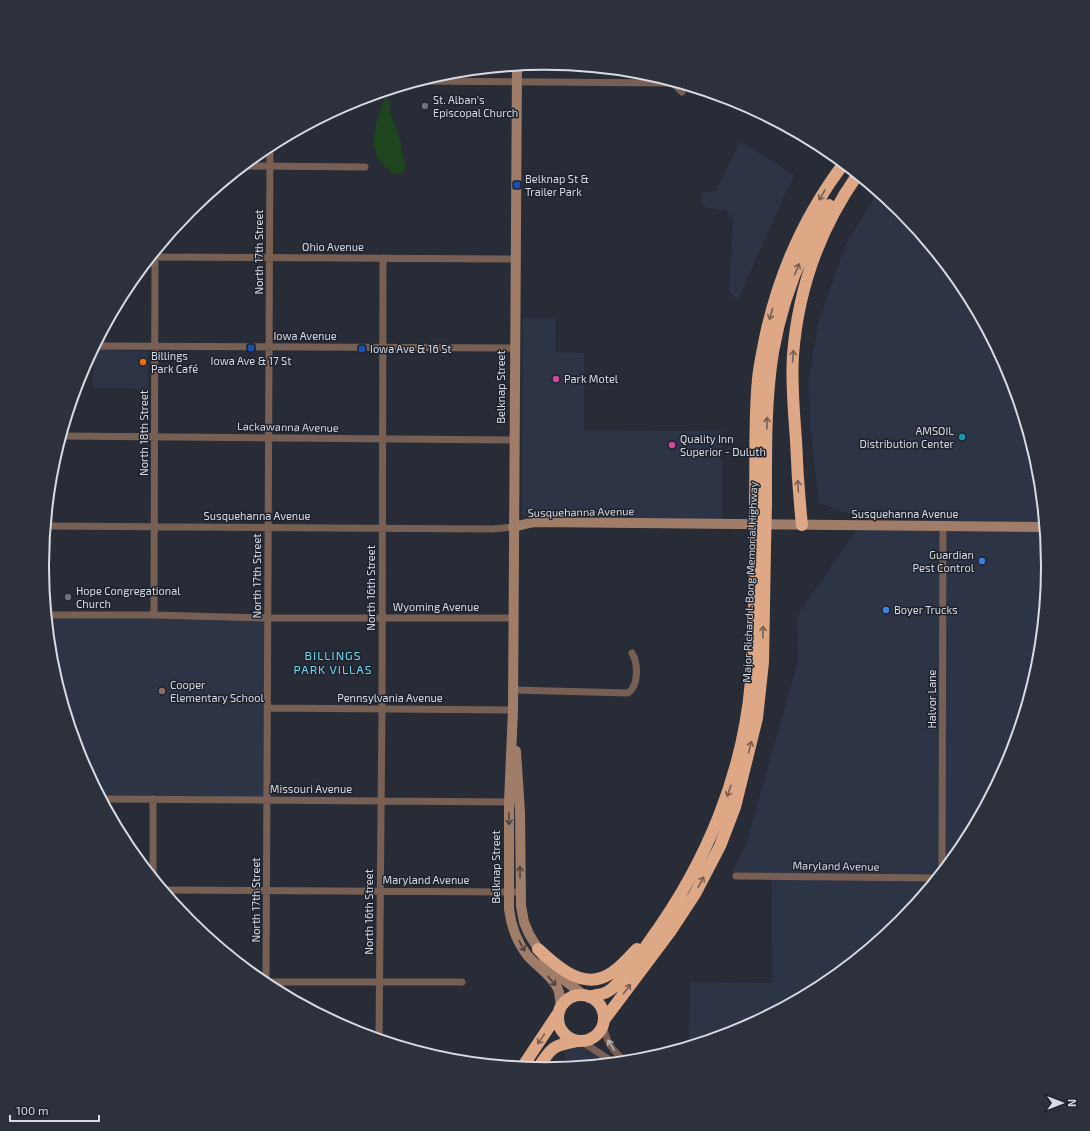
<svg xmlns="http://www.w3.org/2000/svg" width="1090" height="1131" viewBox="0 0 1090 1131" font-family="'Exo 2',sans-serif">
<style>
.built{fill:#2c3445}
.green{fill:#1e451e}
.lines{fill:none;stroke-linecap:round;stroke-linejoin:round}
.street{stroke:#776053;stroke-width:7}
.secondary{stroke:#a07d68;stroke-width:10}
.highway{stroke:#dea786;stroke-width:12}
.highway-bridge{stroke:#dea786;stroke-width:12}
.oneway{stroke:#745e55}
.oneway2{stroke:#4b4242}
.oneway3{stroke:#b6b0b1}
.worship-dot{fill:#6b7280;stroke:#1d222d;stroke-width:1.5}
.transit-dot{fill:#1a4fb4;stroke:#1d222d;stroke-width:1.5}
.food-dot{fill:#e8710a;stroke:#1d222d;stroke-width:1.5}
.hotel-dot{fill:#d1479c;stroke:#1d222d;stroke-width:1.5}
.culture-dot{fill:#0f9aa8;stroke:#1d222d;stroke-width:1.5}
.shop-dot{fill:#3f7fe0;stroke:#1d222d;stroke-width:1.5}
.education-dot{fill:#8d6e63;stroke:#1d222d;stroke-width:1.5}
.labels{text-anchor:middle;stroke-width:3;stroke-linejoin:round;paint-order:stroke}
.poi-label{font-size:11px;fill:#d8dbe3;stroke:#1d222d;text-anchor:start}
.street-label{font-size:11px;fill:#d8dbe3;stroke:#1d222d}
.neighbourhood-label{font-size:12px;letter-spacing:1px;fill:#70d5ed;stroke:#1d222d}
.rim{fill:none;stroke:#d8dbe3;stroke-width:2}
</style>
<rect width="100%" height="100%" fill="#272c37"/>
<path class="built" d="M740,141L794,175L737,301L729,291L733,219L726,210L703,207L701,193L716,191Z
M878,191L901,210L963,286L1010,373L1038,468L1044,522L856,520V516L819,503L810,426L809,380L818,323L846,244Z
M523,318H556L555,352L584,353V430L676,431L722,430V520L529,518L522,515Z
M106,325V350L147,351L151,354V355H148V389L93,388V349Z
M857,529L1044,530L1048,566L1038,664L1010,758L963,845L901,921L824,984L737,1030L689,1045L690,982L772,983L771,873L732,872L746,844L798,661L797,616Z
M47,615L268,618L267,800L102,799L80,758L52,663Z
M577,1046L586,1048L609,1062L565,1067V1047Z"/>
<path class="green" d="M387,98L389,99L391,117L396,126L401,143V152L404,158L405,167L402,174L392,173C387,168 378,160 376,153C370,135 379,116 384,100Z"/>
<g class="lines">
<path class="street" d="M417,81L671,83L675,85L682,92
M243,166L365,167
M151,257L515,259
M95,346L514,348
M61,436L514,440
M46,526L493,529L513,527
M47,615H154L268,618H513
M154,615L155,251
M513,690L628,693C639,686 638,663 632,653
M268,708L513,710
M102,799L514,802
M942,871L943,526
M736,876L936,878
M153,877V799
M163,890L520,892
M263,982H462
M266,984L270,145
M603,1025C607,1043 611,1049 625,1061
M379,1038L382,708L383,258
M581,1041L613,1062"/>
<path class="secondary" d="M517,65L513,710L509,802V909C511,925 517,942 527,955C536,966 555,978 559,992C560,997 560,1002 561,1007
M513,527L534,522L1044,527
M516,751L520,812L521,906L524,922L529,934L545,960L564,980L584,995"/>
<path class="highway" d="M755,503C756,462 754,420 758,379C759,367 762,354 764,343C777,278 804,216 844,163
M766,504C766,454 765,402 773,352C782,301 802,249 829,205
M802,525C799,497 797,468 796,440C794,412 791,383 793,355C798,290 820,228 858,174
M538,949C554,964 578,986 601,978C615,974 627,959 637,949
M558 1018a23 23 0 1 1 46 0a23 23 0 1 1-46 0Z
M589,997C595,995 601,995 607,992C621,985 641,953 651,939C706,863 743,775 751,681C755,637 754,592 755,548
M604,1020L670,932L695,894L720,846L735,807L757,718L763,662L765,548
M523,1066L559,1012
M538,1068C551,1048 553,1045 577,1041"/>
<path class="highway-bridge" d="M755,548V503
M765,548L766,504"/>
</g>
<defs><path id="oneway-shaft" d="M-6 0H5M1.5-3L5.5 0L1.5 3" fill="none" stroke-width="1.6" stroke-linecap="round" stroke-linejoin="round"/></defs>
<g class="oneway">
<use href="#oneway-shaft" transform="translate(822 195) rotate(121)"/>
<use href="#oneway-shaft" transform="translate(797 269) rotate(-68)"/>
<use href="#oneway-shaft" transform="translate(771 314) rotate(106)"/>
<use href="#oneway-shaft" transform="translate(793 356) rotate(-86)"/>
<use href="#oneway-shaft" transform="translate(767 423) rotate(-89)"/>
<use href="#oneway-shaft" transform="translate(798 486) rotate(-93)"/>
<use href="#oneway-shaft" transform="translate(763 632) rotate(-89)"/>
<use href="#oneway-shaft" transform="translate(750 747) rotate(-76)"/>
<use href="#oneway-shaft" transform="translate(729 791) rotate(109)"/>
<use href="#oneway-shaft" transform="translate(701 882) rotate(-62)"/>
<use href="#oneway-shaft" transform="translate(627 989) rotate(-53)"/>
<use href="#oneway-shaft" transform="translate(541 1039) rotate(125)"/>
</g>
<g class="oneway2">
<use href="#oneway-shaft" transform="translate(509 819) rotate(89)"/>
<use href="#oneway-shaft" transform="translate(520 872) rotate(-90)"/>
<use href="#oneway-shaft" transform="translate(522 946) rotate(61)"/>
<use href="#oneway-shaft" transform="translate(552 981) rotate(49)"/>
</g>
<use class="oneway3" href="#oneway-shaft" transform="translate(611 1045) rotate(-122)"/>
<g class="worship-dot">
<circle cx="425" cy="106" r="4"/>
<circle cx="68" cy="597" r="4"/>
</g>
<g class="transit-dot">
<rect x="513" y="181" width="8" height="8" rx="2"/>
<rect x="247" y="344" width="8" height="8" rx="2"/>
<rect x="358" y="345" width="8" height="8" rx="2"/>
</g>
<circle class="food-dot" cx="143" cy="362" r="4"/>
<g class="hotel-dot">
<circle cx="556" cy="379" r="4"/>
<circle cx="672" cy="445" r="4"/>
</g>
<circle class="culture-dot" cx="962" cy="437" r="4"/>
<g class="shop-dot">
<circle cx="982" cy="561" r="4"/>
<circle cx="886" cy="610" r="4"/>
</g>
<circle class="education-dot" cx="162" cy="691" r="4"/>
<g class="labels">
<g class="poi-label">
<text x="433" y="104">St. Alban's<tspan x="433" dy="13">Episcopal Church</tspan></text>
<text x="525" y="183">Belknap St &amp;<tspan x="525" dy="13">Trailer Park</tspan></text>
<text x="370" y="353">Iowa Ave &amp; 16 St</text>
<text x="151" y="360">Billings<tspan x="151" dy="13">Park Café</tspan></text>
<text x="251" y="365" text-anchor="middle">Iowa Ave &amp; 17 St</text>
<text x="564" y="383">Park Motel</text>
<text x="954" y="435" text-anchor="end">AMSOIL<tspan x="954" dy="13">Distribution Center</tspan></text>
<text x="680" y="443">Quality Inn<tspan x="680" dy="13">Superior - Duluth</tspan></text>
<text x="974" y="559" text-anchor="end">Guardian<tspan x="974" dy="13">Pest Control</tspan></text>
<text x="76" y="595">Hope Congregational<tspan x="76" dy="13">Church</tspan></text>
<text x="894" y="614">Boyer Trucks</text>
<text x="170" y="689">Cooper<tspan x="170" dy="13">Elementary School</tspan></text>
</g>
<g class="street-label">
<text x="333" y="251">Ohio Avenue</text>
<text transform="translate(259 252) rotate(-90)" y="4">North 17th Street</text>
<text x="305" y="340">Iowa Avenue</text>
<text transform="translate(501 387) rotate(-90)" y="4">Belknap Street</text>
<text transform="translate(288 427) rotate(1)" y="4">Lackawanna Avenue</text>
<text transform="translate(144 433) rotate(-90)" y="4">North 18th Street</text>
<text transform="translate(581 512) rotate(-1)" y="4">Susquehanna Avenue</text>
<text x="905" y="518">Susquehanna Avenue</text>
<text x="257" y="520">Susquehanna Avenue</text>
<text transform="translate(257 576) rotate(-90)" y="4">North 17th Street</text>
<text transform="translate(750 582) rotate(-88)" y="4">Major Richard I. Bong Memorial Highway</text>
<text transform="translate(371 588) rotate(-90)" y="4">North 16th Street</text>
<text x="436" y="611">Wyoming Avenue</text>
<text x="390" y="702">Pennsylvania Avenue</text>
<text transform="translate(932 699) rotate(-90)" y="4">Halvor Lane</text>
<text x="311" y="793">Missouri Avenue</text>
<text transform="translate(836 866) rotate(1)" y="4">Maryland Avenue</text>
<text transform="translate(496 867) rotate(-90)" y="4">Belknap Street</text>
<text x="426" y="884">Maryland Avenue</text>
<text transform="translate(256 900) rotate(-90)" y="4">North 17th Street</text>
<text transform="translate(369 912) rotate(-90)" y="4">North 16th Street</text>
</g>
<g class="neighbourhood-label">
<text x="333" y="660">BILLINGS<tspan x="333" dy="14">PARK VILLAS</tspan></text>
</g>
</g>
<path d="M0 0H1090V1131H0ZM49 566a496 496 0 1 1 992 0a496 496 0 1 1-992 0Z" fill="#2c313c" fill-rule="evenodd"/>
<path class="rim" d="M49 566a496 496 0 1 1 992 0a496 496 0 1 1-992 0Z"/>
<g transform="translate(1062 1103) rotate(90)" stroke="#1d222d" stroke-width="3" paint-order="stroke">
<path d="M0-3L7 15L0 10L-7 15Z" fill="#d8dbe3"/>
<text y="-6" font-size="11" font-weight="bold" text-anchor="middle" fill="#d8dbe3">N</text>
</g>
<path d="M10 1115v6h89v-6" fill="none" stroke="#d8dbe3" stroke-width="2"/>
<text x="16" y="1115" font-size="12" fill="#d8dbe3" stroke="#1d222d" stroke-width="3" paint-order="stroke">100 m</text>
</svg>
